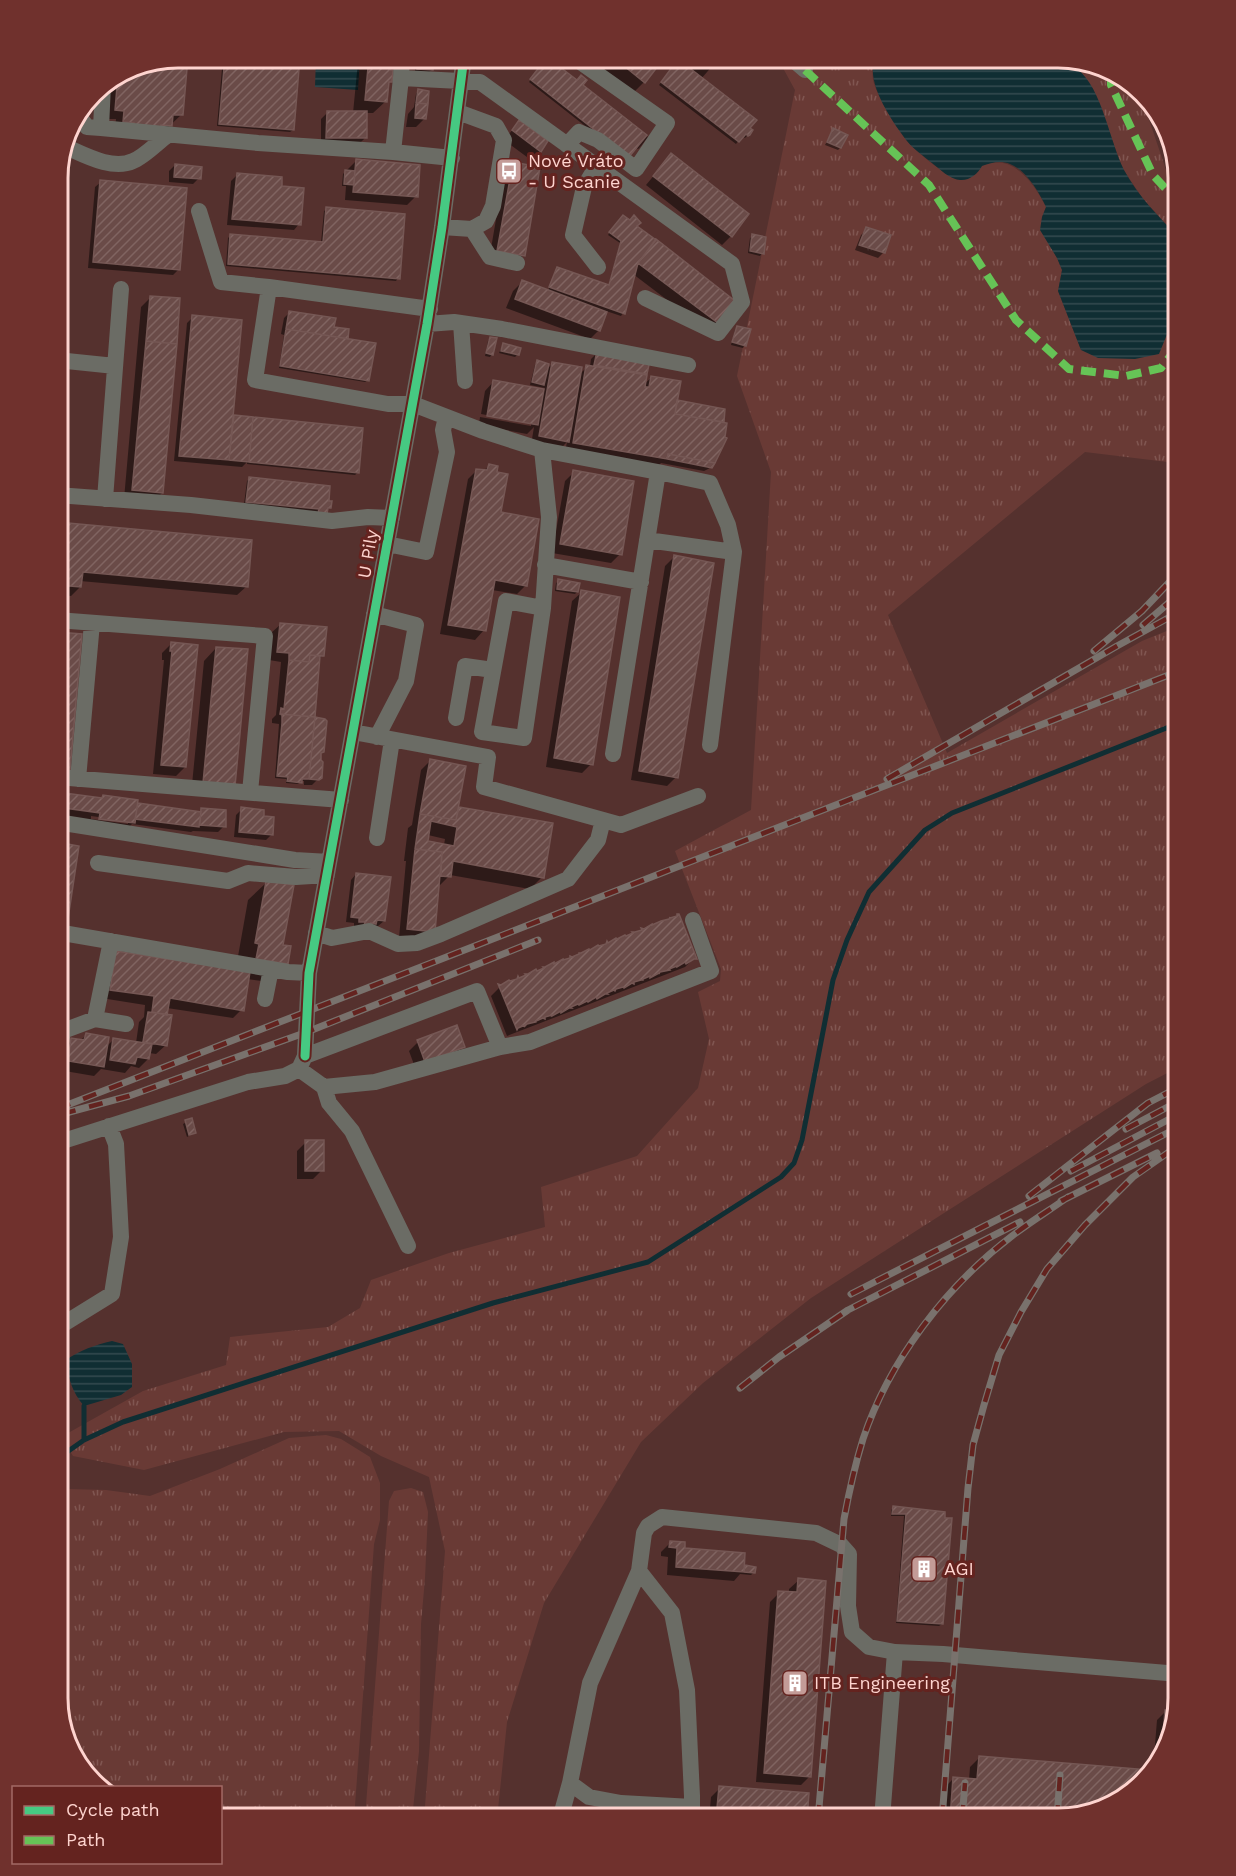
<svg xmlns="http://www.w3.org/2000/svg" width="1236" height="1876" viewBox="0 0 1236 1876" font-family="'Work Sans',sans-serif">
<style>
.grass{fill:url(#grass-tufts);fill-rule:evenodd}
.water{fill:url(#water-rules)}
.shadow{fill:#0007;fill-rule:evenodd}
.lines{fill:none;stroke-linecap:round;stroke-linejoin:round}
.stream{stroke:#102e33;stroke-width:5}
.building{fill:url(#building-hatch);stroke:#755754;stroke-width:1.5;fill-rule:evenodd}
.minor{stroke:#6b6c65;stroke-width:16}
.rail-casing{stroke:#79726d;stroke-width:7}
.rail{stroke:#64231f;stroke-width:4.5;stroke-dasharray:14;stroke-linecap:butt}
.quiet{stroke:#66c356;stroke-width:8;stroke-dasharray:15 8;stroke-linecap:butt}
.cycleway-casing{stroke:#64231f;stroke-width:13}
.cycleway{stroke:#46c982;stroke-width:9}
.labels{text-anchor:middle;stroke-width:6;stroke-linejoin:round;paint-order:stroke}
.poi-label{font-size:18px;fill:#fed4cf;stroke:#64231f;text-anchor:start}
.street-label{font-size:18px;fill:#fed4cf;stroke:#64231f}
.rim{fill:none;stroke:#fed4cf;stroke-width:3}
</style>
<defs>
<pattern id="grass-tufts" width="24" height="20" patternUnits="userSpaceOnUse" patternTransform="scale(1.5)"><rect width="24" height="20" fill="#693a35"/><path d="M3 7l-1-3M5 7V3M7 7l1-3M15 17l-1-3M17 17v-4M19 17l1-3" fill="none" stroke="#805651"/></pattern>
<pattern id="water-rules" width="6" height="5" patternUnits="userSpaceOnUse" patternTransform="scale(1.5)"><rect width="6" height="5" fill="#102e33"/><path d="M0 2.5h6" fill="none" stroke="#344b50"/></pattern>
<pattern id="building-hatch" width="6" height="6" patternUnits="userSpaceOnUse" patternTransform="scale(1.5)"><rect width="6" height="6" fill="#6a4b48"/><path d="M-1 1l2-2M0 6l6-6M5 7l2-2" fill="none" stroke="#806461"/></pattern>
</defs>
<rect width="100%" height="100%" fill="#55312e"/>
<path class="grass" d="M777,57H876C872,64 872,72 873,80C876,95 899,133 910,144C924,158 941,172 958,180C966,175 974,169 982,165C1013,153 1034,183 1046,207L1042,217L1041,230L1057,258L1062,270L1058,291L1081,350L1173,322L1179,305V455L1176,463L1085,452L888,615L947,753L1142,641L1179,626V1067L1146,1084L811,1298L703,1383L641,1442L544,1603L507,1722L497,1819H424L445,1551L429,1477L381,1456L339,1431L284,1432L144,1470L73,1456L61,1437L143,1391L226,1365L230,1337L328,1327L360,1308L371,1280L449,1253L545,1227L541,1187L637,1156L698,1088L709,1039L698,992L720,981L721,969L675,851L751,810L771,472L737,376L795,90ZM833,128L848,135L842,148L827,142ZM891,236L885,253L860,244Z
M1037,57H1066L1125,77L1140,93L1166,170L1179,179V238L1143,199L1123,169L1093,89L1077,69Z
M326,1435L341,1439L370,1457L380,1483V1520L374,1544L354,1819H221L220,1788L102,1787L73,1758L57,1698V1491L66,1489L106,1490L150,1496L220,1469L289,1438Z
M411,1488L423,1492L428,1512L425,1578L421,1624L419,1751L412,1819H365L389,1501L394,1491Z"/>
<path class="water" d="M316,57H360L358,90L315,87Z
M876,57H1037C1049,59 1066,62 1077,69C1102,87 1110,143 1124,170C1138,196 1159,217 1179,238V305L1159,354L1135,359L1098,358L1081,350L1058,291L1062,270L1057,258L1040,230L1042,217L1046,207C1039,192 1026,170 1010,164C1000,160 991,163 982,166C978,174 969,181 960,180C949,179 940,169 932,163C924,156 914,150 907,141C893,123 863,80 876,57Z
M112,1341L123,1344L132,1364V1387L121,1395L84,1406C72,1392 68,1378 66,1360C80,1350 95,1345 112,1341Z"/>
<path class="shadow" d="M178,57H186L181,115L161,134L115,130L116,119H106L109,81L132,66Z
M223,57H299L293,130L290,132L217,126Z
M363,57H389L390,81L387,84L386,101L373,113H365V138L359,144L321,143V119L327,113H353L358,62Z
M416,57H433L432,70L429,72L415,71Z
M584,57H663L644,82L632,94Z
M673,57H720L701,79L751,131L745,138L742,136L736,144L659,85L678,61Z
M545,61L581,85L648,137L641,146L638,149L635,147L626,158L529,82Z
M418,91L425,118L416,127H406L408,114L414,107L416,94Z
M519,122L540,151L531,160L504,140Z
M833,130L840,148L838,150L825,145Z
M671,155L731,236L722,245L646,185Z
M538,158L544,167L541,170L539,169L523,255L514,265L489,260L504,173L513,164L534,167L535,160Z
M356,161L416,196L407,205L345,200L346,186H342L343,174Z
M175,165L199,178L193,184L169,182V171Z
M237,175L280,187L299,224L294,230L227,225L231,181Z
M101,182L179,269L173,275L88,268L95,187Z
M327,209L398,278L396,281L226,266L228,238L231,235L321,243L324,211Z
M620,219L635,226L717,322L708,331L633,274L623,313L621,316L606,311L599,330L590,339L506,308L513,291L522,282L548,291L555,271L557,268L608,287L620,243L608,235Z
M867,229L884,252L878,258L855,250L861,235Z
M753,236L762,253L760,256L748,253L750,238Z
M150,298L162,493L153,502L124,499L141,307Z
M290,312L332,328L368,380L365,382L279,368L284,335L281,334L284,318Z
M193,317L232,416L253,419L358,472L355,475L247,464V462L242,467L174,461L187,323Z
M737,327L745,345L743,348L731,345L735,330Z
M491,338L492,354L490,357L485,356L488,341Z
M503,345L518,354L515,357L499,353Z
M597,353L646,373L643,376V385L651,378L676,402L724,410L722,424L711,467L708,469L704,471L661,463L657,467L565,452L567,442L559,450L531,445L534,427L527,434L479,425L480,417L531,426V423L481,414L485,391L494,381L544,391L545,388L530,385L535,365L537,362L546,370L552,364L579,375L587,367H590L591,359Z
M489,466L499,513L526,585L517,594L492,590L484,630L475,640L440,634L468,479L477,470L483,471Z
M574,472L620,554L611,563L552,553L565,481Z
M249,479L327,502L330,508L316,515L244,504L247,481Z
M57,524L247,586L237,595L80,581V587L71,596L57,595Z
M674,557L676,777L667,786L631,780L665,566Z
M559,581L577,592L575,594L555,591L556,583Z
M582,592L591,764L582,773L546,767L572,601Z
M281,624L323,655L319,659L313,719L320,754V777L312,785H304V781H301L298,784L286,783V779L275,778L279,724L272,723V719L276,715L281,662L269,660L271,633Z
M171,644L185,767L176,776L153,774L164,660H162V653Z
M216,648L233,785L191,795L204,661Z
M430,761L456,813L460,809L542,877L530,889L450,875L437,888L424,940L399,938L406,861H404L408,828L412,825L421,770ZM428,835L445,839L444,845L426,842Z
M57,794L100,800L103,796L136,804L199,813L202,810L224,826L218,832L193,831L191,832L132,824L124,832L57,817ZM91,816L128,821V824L91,819Z
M242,809L262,818L272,834L266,840L234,837L236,815Z
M57,844L66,919L57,928Z
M356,874L384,921L378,926L354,927V923L346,922L351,880Z
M267,882L269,982L247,979L242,1009L233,1018L167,1008L166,1045L156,1054L149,1053L148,1059L139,1068L131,1066L125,1073L101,1069L94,1076L59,1070L63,1049L72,1040L80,1041L86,1035L106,1047L114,1039L136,1043L139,1022L144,1017L145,1005L101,998L107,963L237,962L248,900Z
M694,958L685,967L507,1036L491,996L500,987Z
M418,1042L464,1046L454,1056L416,1070L409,1051Z
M57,1077H60L57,1089Z
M191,1120L195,1132L187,1137L183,1124Z
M306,1142L322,1170L313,1179H297V1151Z
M893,1508L943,1519L942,1624L939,1626L896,1623L904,1516H891V1510Z
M670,1543L683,1550L743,1567L754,1568V1572L751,1575L740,1574L734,1581L667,1575L668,1557L661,1556V1552Z
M799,1580L810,1776L801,1785L756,1782L770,1602L779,1593H789V1589Z
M1166,1711L1175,1712L1163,1759L1153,1769L1157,1720Z
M979,1758L1150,1772L1118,1803L1059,1819H942L944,1788L953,1779L969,1780L970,1767Z
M720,1788L806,1819H709L711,1797Z"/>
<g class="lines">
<path class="stream" d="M84,1440V1406
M57,1459L84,1440L123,1422L493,1303L648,1262L781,1177L794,1163L802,1140L833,980L847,940L869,892L925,830L952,813L1179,723"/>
</g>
<path class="building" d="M178,57H188L183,115H173L172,126L161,125V127L134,125V123L123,122L124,111L115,110L118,75L132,66Z
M225,57H300L294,130L219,124Z
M369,57H391L390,70H393L392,82H389L387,102L365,100Z
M417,57H434L433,70L417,69Z
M547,57L577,80L581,75L587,80L583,85L647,135L629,157L530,79Z
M613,57H665L645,83Z
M701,57H722L714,67Z
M678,59L757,120L750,128L753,130L750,135L748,136L746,134L739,142L661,82Z
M418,89L429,91L428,104L416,103Z
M416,103L428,104L426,119L415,118Z
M327,111H367V138H326Z
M519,120L548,141L541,152L512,130Z
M833,128L848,135L841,148L827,142Z
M671,153L749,214L732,237L653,176Z
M537,156L547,158L545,168L535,166Z
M356,159L420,165L418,197L353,192Z
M513,162L540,167L525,256L497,251Z
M175,164L202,167L201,179L174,177Z
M345,170L355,171L354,185L344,184Z
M237,173L282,177V186L304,188L301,225L232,219Z
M100,180L187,188L180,270L93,262Z
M326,207L405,214L400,279L228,264L230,234L323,242Z
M623,215L630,220L634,215L641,223L637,226L656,240L638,263L625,314L549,287L557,267L609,285L621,241L609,232Z
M866,227L891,235L885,253L859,245Z
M752,234L766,237L764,254L750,251Z
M656,239L735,301L718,323L638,263Z
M522,280L607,312L600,331L515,299Z
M150,296L180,298L177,344L146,341Z
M289,311L336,318L334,327L349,329L348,339L286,329Z
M192,315L242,320L229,460L179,456Z
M737,326L751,329L746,346L732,342Z
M286,329L376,343L369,381L280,366Z
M490,337L497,338L493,355L486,353Z
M146,341L177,344L163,493L132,490Z
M503,343L521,348L519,355L501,351Z
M597,351L650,360L647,374L594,365Z
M537,360L549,364L544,385L532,382Z
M552,362L582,367L569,442L539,436Z
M586,365L647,375L645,387H649L651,376L681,381L675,414L727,423L725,437L727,438L715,463L668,454L667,459L573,443Z
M493,380L544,389L538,425L487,416Z
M677,400L725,409L724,422L675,414Z
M234,415L253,417L249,462L229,460Z
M253,417L363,428L359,473L249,462Z
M668,454L715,463L712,468L667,459Z
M489,464L498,466L497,472L508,474L501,512L539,519L527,586L495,580L486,631L448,625L476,469L487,470Z
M573,470L634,481L622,555L560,544Z
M249,477L330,486L329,501H332L331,508H328L327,514L318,513L319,509L246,502Z
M57,522L252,540L248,587L83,572L81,587L57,585Z
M674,555L714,563L678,778L639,771Z
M558,579L580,583L578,592L557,589Z
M581,590L620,597L593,765L554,758Z
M280,623L327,627L324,656L310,655L309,662L289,660V653L277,652Z
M57,632L82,634L70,770L57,769Z
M171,642L198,645L186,767L161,765L172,651H170Z
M216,647L248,649L235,786L203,783Z
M310,655L320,656L315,717L280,714L281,708L284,709L289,660L309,662Z
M280,714L315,717L309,779H302V783L287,781L288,777L277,776L282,723V715Z
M315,717L325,719L327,721L324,752L321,753V760L323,762L322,778L319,780L309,779Z
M430,759L466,766L456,820L420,814Z
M57,792L102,798L103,795L138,800L135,823L99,819L100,813L57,807Z
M138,803L201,812L199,827L135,819Z
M241,807L264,810V816L274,817L273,835L239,832Z
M459,807L553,823L544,878L453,861L451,877L441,876L442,852L415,849L420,814L456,820ZM431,821L457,827L454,846L428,841Z
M201,808L226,810V827L200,825Z
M57,842L79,846L68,919L57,918Z
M415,849L442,852L435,932L407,929Z
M356,873L391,877L385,921L377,920L376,924L371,923V927L364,926L365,922H359V918L351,917Z
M266,881L294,885L283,945L291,946L288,964L256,959L259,944L255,943Z
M677,914H679L697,959H694L686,964L685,962L677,967V966L669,969L670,970L660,972L659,974V973L650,978V976L643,979V980H641L634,982V984L632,983L624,988L623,987L616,989L615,991L614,990L607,993L608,994H605L597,999L596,997L588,1002L587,1001L579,1005L578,1004L571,1007L572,1008H569L561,1013V1011L552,1016V1015L545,1017V1019L543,1018L536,1021V1022L527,1024L525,1026V1025L518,1028L517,1030L498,984L501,985L509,980L510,981L517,979L518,976L519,978L526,975L525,974H528L536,969L537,971L544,968L543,967H545L554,962V964L563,959V960L570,958V956L572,957L579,954V953H581L589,949L590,950L598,945L599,946L606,944L607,941L608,943L616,938L617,939L625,935L626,936L633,933L632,932H635L642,930L641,928L644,929L652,924V925L661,921L669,919L670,917V918L677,916Z
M116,951L250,972L244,1011L170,998L167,1015L152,1012L154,996L110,990Z
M148,1012L172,1015L167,1046L143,1042Z
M457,1025L465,1047L425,1062L417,1040Z
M86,1033L109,1037L104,1067L68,1061L71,1038L84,1040Z
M113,1038L152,1044L149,1059L137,1057L135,1064L110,1060Z
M192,1118L196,1133L189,1135L185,1120Z
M305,1140H324V1171H305Z
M893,1506L945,1512V1518H952L943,1624L897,1621L906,1514H892Z
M670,1541L685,1542V1548L745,1553L744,1572L676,1567L677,1548L669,1547Z
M745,1565L756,1567L755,1573L744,1572Z
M798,1578L826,1581L811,1777L764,1773L778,1591L797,1592Z
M1165,1710H1176L1161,1760Z
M979,1756L1151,1770L1118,1803L1059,1819H950L953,1777L977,1779Z
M719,1786L809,1793L807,1819H716Z"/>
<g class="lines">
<path class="minor" d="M790,57L805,70
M401,78L402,57
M77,114L87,127L101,128L258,143L393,152L401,78L480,82L732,264L742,302L718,333L645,298
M101,128L103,85
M567,145L579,132L598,140L636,169L667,123L579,61L571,57
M64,146C83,154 112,171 133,161C144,157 158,142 168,135
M393,152L452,158
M596,167L584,187L573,235L598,267
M57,196L61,157
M199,211L221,282L269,287
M442,227L472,229L486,221L493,206L504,140L496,126L458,112
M472,229L490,257L517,263
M430,309L269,287L255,380L388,404H413L483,431L542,450L549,517L543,608L524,738L482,732L506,601L543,608
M461,323L465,381
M427,324L454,322L502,329L688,365
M57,360L115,366
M542,450L658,472L613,754
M658,472L710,483L728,525L734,552
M57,495L191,505L332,521L368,517L392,518
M105,499L121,289
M647,540L734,552L710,745
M387,544L426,552L447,452L443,430L446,417
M545,565L641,582
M374,614L416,625L406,681L377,737
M57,620L265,636L250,792
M456,718L465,666L493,670
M353,732L488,757L484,787L621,825L698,796
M57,777L341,800
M78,779L92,623
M57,822L295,860L329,862
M377,838L392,740
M98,863L228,881L248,873L296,877L327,875
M57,932L288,972L309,973
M316,933L332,938L369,931L398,944L417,943L441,934L568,879L598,840L603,820
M265,999L271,969
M95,1019L126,1024
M305,1056L477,991L500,1047
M57,1066L63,1031L95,1019L111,941
M299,1069L324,1087L375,1082L500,1047L530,1042L711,971L693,920
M324,1087L329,1103L352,1131L408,1246
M57,1143L248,1082L285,1076L299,1069L305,1056L309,973L427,324L442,227L464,57
M57,1328L112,1294L121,1237L116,1144L109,1126
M639,1571L590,1683L570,1783L589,1797L621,1803L692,1807
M560,1819L570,1783
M692,1819V1796L687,1690L672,1613L639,1571L644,1533L648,1526L662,1517L816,1533L841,1545L849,1554L848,1606L852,1632L869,1647L895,1652
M882,1819L895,1652L943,1654L1179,1674"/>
<defs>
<path id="rail" d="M1143,625L1179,594
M1094,651L1142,611L1179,572
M887,779L1117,646L1179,612
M57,1109L1179,671
M62,1114L129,1096L307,1032L538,940
M1126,1129L1179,1101
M1071,1171L1179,1114
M1029,1196L1148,1103L1179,1087
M1061,1201L1157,1153
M851,1294L1179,1127
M740,1388L779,1357L848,1310L1020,1222
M818,1819L844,1519C849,1492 855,1465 863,1439C889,1361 946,1286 1012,1236C1030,1222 1050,1210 1068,1197
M942,1819L968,1488L973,1445L984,1405L999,1355L1021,1312L1047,1269L1085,1225L1133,1177L1179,1145
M962,1819L965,1783
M1057,1819L1060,1775"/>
</defs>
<use href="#rail" class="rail-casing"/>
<use href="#rail" class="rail"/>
<path class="quiet" d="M805,70L929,185L1016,320L1069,369L1126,376L1161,368L1179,345
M1111,72V85L1153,175L1179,203"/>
<defs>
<path id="cycleway" d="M305,1056L309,973L427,324L442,227L464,57"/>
</defs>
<use href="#cycleway" class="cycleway-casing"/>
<use href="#cycleway" class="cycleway"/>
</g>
<defs>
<symbol id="bus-square" viewBox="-11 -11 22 22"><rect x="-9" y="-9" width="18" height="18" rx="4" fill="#c39b97" stroke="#64231f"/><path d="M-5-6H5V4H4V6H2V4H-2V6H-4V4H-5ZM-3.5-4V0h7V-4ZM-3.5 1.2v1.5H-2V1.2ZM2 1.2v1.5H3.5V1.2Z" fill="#fff"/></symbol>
<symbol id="building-square" viewBox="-11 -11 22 22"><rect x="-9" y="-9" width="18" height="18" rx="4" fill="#c39b97" stroke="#64231f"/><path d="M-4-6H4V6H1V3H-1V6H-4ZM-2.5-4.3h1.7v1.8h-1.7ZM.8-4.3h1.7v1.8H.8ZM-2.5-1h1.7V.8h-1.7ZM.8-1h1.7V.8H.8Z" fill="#fff"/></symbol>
</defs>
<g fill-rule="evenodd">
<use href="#bus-square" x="494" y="156" width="30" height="30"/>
<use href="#building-square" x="909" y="1554" width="30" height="30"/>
<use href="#building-square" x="780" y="1668" width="30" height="30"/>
</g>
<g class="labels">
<g class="poi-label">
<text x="528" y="167">Nové Vráto<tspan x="528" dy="21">- U Scanie</tspan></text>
<text x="944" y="1575">AGI</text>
<text x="814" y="1689">ITB Engineering</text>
</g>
<g class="street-label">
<text transform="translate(368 554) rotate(-80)" y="6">U Pily</text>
</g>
</g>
<path d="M0 0H1236V1876H0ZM178 68H1058A110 110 0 0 1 1168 178V1698A110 110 0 0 1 1058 1808H178A110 110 0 0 1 68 1698V178A110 110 0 0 1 178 68Z" fill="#70312d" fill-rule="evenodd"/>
<path class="rim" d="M178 68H1058A110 110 0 0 1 1168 178V1698A110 110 0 0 1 1058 1808H178A110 110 0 0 1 68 1698V178A110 110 0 0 1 178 68Z"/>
<rect x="12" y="1786" width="210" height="78" fill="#64231f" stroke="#a26a65" stroke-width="1.5"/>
<rect x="24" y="1806" width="30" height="9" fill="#46c982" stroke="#a26a65" stroke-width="1.5"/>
<text x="66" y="1816" font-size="18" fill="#fed4cf">Cycle path</text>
<rect x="24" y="1836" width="30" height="9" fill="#66c356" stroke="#a26a65" stroke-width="1.5"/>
<text x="66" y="1846" font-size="18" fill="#fed4cf">Path</text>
</svg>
